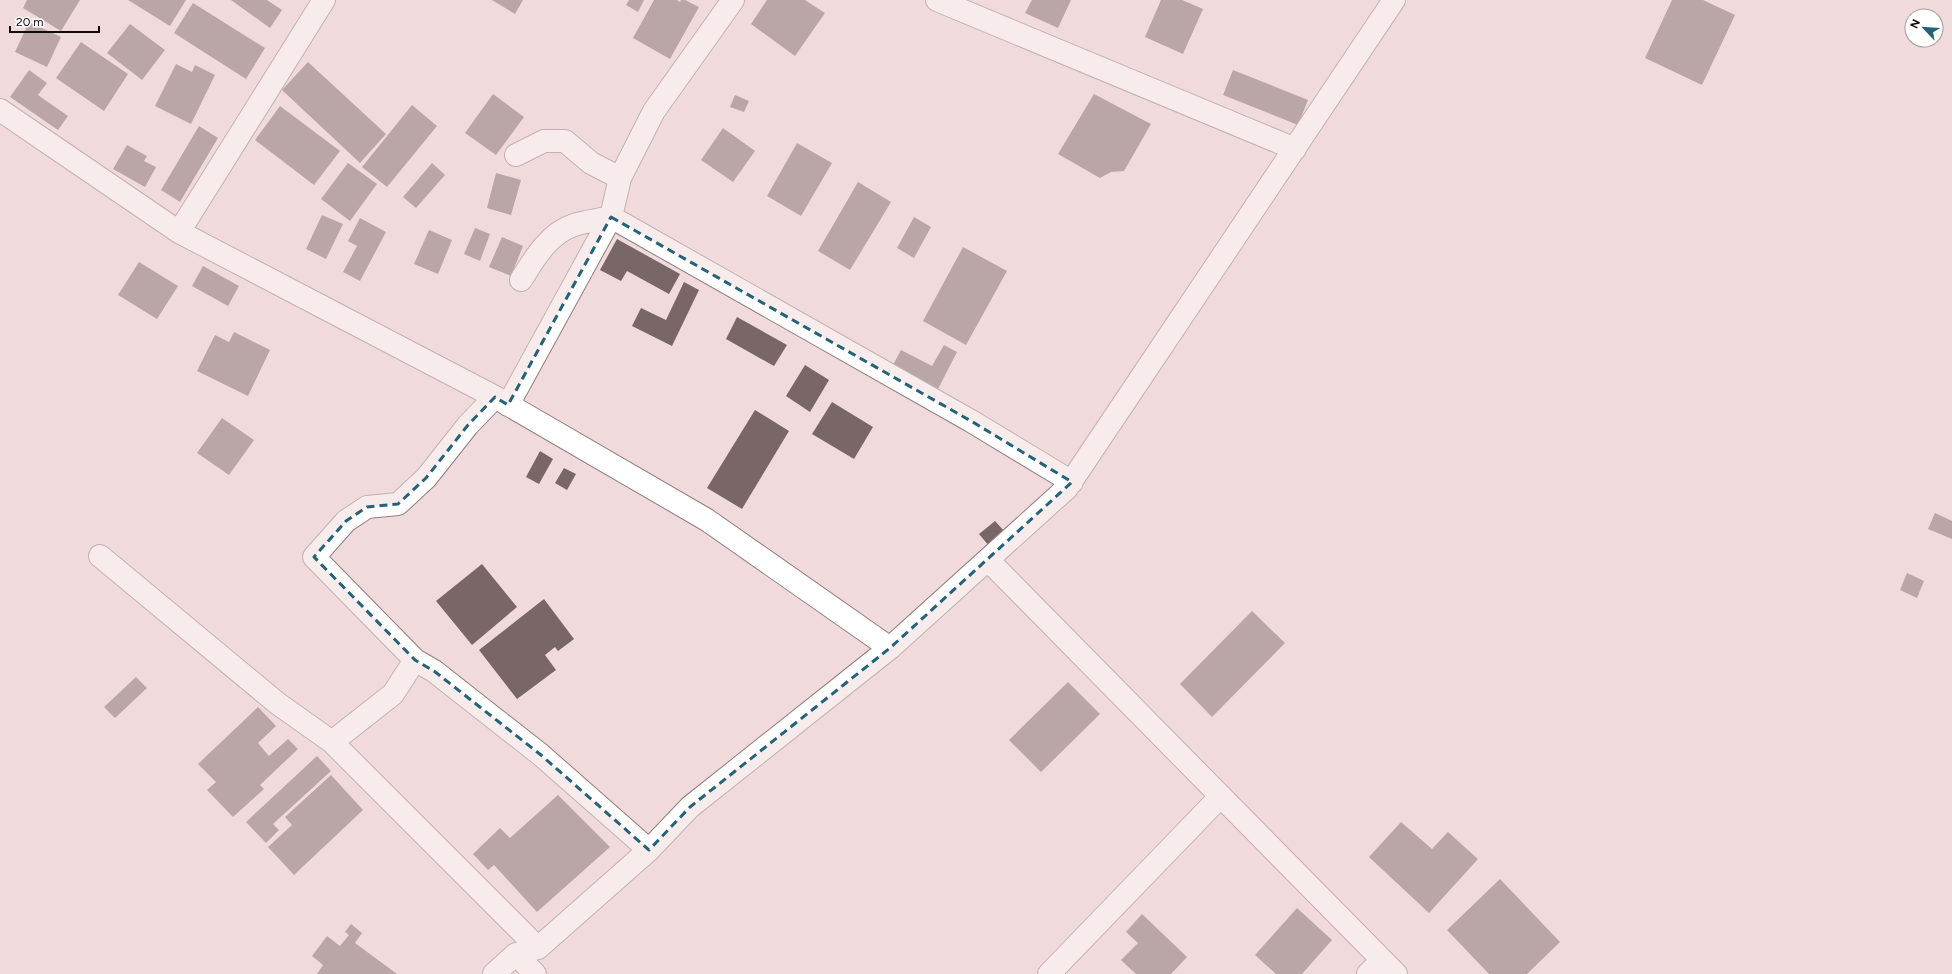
<svg xmlns="http://www.w3.org/2000/svg" width="1952" height="974" viewBox="0 0 1952 974" font-family="Figtree,sans-serif">
<style>
.building{fill:#796767}
.lines{fill:none;stroke-linecap:round;stroke-linejoin:round}
.minor-casing{stroke:#917d7e;stroke-width:24}
.minor{stroke:#fff;stroke-width:22}
.marked{fill:none;stroke:#236278;stroke-width:3;stroke-dasharray:8 5;stroke-linejoin:round}
</style>
<rect width="100%" height="100%" fill="#f0dadb"/>
<path class="building" d="M27,0H80L61,31L23,8Z
M128,0H186L170,26Z
M231,0H267L282,10L270,28Z
M492,0H523L515,14Z
M629,0H644L638,12L626,5Z
M654,0H677L680,2L681,0H685L699,7L670,59L633,38Z
M767,0H805L825,13L795,56L751,24Z
M1032,0H1071L1058,28L1025,13Z
M1161,0H1182L1203,9L1183,54L1145,37Z
M1672,0H1703L1735,15L1702,85L1645,58Z
M193,3L265,48L246,79L174,33Z
M29,22L61,37L47,67L15,52Z
M130,24L165,50L142,80L107,53Z
M81,42L128,74L104,111L56,78Z
M308,62L386,134L360,163L282,90Z
M176,64L192,72L195,65L215,75L191,124L155,106Z
M29,70L47,83L38,95L68,116L58,130L10,97Z
M1233,70L1308,100L1298,125L1223,95Z
M493,94L524,117L496,155L465,133Z
M1094,94L1151,124L1124,171L1111,172L1100,178L1058,154Z
M735,95L749,101L744,112L730,107Z
M412,105L437,126L387,187L362,167Z
M280,106L340,151L314,185L255,140Z
M199,126L218,138L180,202L161,190Z
M723,128L755,151L733,182L701,160Z
M797,143L832,163L801,216L767,196Z
M127,145L147,156L144,161L156,167L145,187L113,169Z
M348,163L377,184L350,221L321,199Z
M432,163L445,175L416,208L403,197Z
M496,173L521,180L511,215L487,208Z
M858,182L891,202L850,270L818,251Z
M322,215L343,224L326,259L306,249Z
M914,217L931,227L914,258L897,248Z
M360,218L386,232L360,281L343,272L357,246L348,241Z
M475,228L490,234L480,261L464,254Z
M429,230L452,240L438,274L414,264Z
M502,237L523,246L511,276L489,267Z
M617,239L680,274L669,294L627,271L621,281L600,270Z
M963,247L1007,271L966,345L923,321Z
M139,262L178,286L157,319L118,295Z
M203,266L239,286L228,306L192,286Z
M684,282L699,290L672,346L632,326L641,308L666,320Z
M737,317L787,345L774,366L726,339Z
M234,332L270,350L248,396L197,371L215,335L229,342Z
M944,345L957,352L938,389L893,365L901,350L932,366Z
M805,365L829,380L810,412L786,396Z
M832,402L873,427L854,459L812,434Z
M755,410L789,431L742,509L707,488Z
M222,418L254,440L229,475L197,453Z
M540,451L553,459L539,484L526,477Z
M564,468L576,474L567,490L555,483Z
M1935,513L1952,521V539L1928,529Z
M995,521L1005,532L989,546L979,534Z
M482,564L517,607L472,645L436,601Z
M1907,573L1924,581L1917,598L1900,590Z
M544,599L574,639L558,651L555,647L545,655L556,670L517,699L479,650Z
M1252,611L1285,643L1212,717L1180,684Z
M136,677L147,688L115,718L104,707Z
M1068,682L1100,714L1041,772L1009,740Z
M258,707L276,726L258,743L269,756L288,739L298,749L260,785L264,789L233,817L207,790L216,782L198,764Z
M317,756L331,771L273,824L279,830L266,843L246,822Z
M331,775L363,810L294,875L268,847L292,825L285,817Z
M558,795L610,847L537,912L494,865L488,870L473,854L500,828L510,838Z
M1401,822L1432,849L1448,832L1478,859L1429,913L1369,857Z
M1500,879L1560,942L1527,974H1489L1447,930Z
M1297,908L1332,940L1302,974H1276L1255,955Z
M1142,914L1187,957L1171,974H1136L1121,960L1138,943L1126,932Z
M351,924L362,933L355,943L397,974H317L323,965L312,956L327,936L340,946L349,935L345,932Z"/>
<g class="lines">
<defs>
<path id="minor" d="M937,0L1295,149
M0,110L179,232L495,397L707,520L890,648
M516,155L544,141H565L591,163L620,178
M179,232L324,0
M521,280C534,259 549,233 574,225C586,221 599,220 611,217L971,421L1072,482
M495,397L468,425L426,478L398,504L367,507L346,521L314,557L415,660L434,671L541,755L649,850
M508,405L611,217L620,178L654,111L733,0
M100,556L277,703L332,742L538,948
M989,561L1396,974
M332,742L393,694L415,660
M516,954L535,974
M494,974L516,954L538,948L649,850L690,807L890,648L1067,488L1394,0
M1049,974L1221,796
M1368,974L1382,960"/>
</defs>
<use href="#minor" class="minor-casing"/>
<use href="#minor" class="minor"/>
</g>
<path d="M0 0H1952V974H0ZM611,217L971,421L1072,482L890,648L690,807L649,850L541,755L434,671L415,660L314,557L346,521L367,507L398,504L426,478L468,425L495,397L508,405Z" fill="#f0dadb" fill-opacity=".55" fill-rule="evenodd"/>
<path class="marked" d="M611,217L971,421L1072,482L890,648L690,807L649,850L541,755L434,671L415,660L314,557L346,521L367,507L398,504L426,478L468,425L495,397L508,405Z"/>
<g transform="translate(1924 28) rotate(295)"><circle r="19" fill="#ffffff" stroke="#9f9d9d"/>
<path d="M0-3L7 15L0 10L-7 15Z" fill="#236278"/>
<text y="-6" font-size="11" font-weight="bold" text-anchor="middle" fill="#100a0a">N</text>
</g>
<path d="M10 26v6h89v-6" fill="none" stroke="#100a0a" stroke-width="2"/>
<text x="16" y="26" font-size="12" fill="#100a0a" stroke="#ffffff" stroke-width="3" paint-order="stroke">20 m</text>
</svg>
